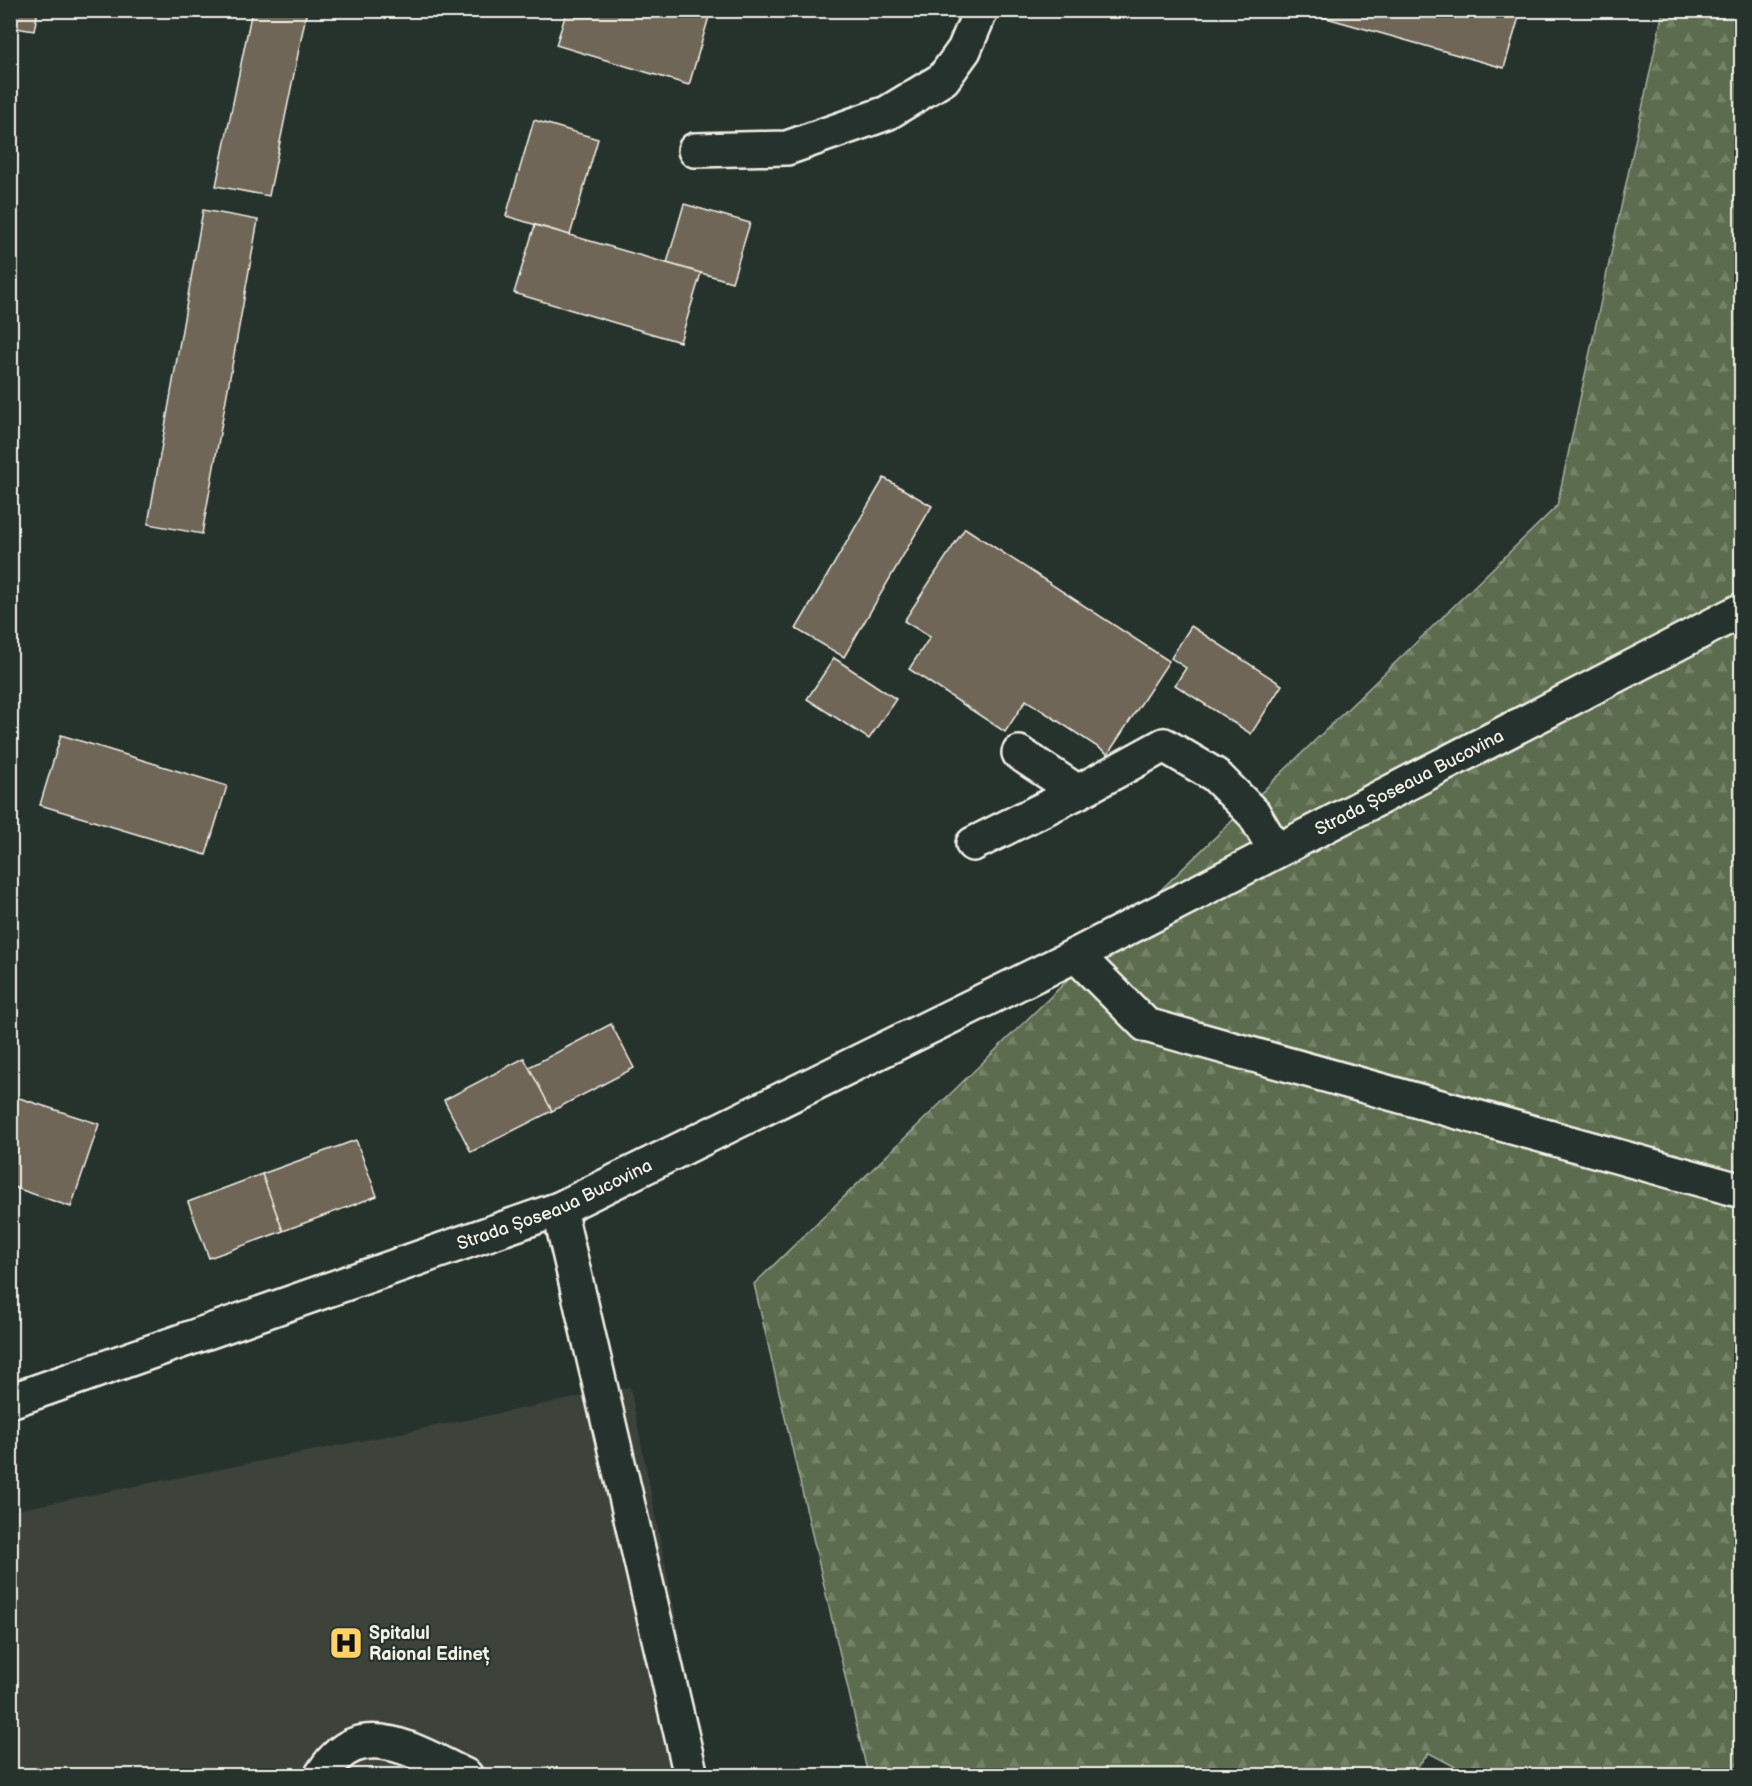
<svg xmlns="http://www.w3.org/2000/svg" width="1752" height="1786" viewBox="0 0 1752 1786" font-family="'Balsamiq Sans',sans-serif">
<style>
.built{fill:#3c423a}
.forest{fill:url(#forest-firs);stroke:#a8af9c;stroke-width:1.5}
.building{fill:#6f6658;stroke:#f4f1e8;stroke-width:1.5}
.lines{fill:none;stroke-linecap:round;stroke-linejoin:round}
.minor-casing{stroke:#f4f1e8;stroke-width:38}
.major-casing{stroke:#f4f1e8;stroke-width:38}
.minor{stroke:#26332d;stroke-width:33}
.major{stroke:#26332d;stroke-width:33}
.labels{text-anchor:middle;stroke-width:4.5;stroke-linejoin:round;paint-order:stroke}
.street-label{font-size:18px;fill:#f4f1e8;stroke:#26332d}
.poi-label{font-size:18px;font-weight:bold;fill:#f4f1e8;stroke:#26332d;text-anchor:start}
</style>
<defs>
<pattern id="forest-firs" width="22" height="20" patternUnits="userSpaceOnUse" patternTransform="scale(1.5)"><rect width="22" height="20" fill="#5c6d4f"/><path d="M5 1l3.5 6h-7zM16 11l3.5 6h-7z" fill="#748268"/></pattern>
</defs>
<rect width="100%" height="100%" fill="#26332d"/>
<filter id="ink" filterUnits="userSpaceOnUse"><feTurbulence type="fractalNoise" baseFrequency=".0167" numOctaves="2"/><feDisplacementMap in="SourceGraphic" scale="12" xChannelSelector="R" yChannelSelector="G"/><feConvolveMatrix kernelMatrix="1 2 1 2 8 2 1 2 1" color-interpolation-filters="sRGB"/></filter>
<g filter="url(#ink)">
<path class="built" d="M630,1387L707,1775L11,1776V1511Z"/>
<path class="forest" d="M1663,11H1741V1775H1471L1429,1753L1410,1776L868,1775L754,1284L1557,506Z"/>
<path class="building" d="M10,10H38L34,31L10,27Z
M252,10H307L269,196L216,186Z
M567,10H711L689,85L556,45Z
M1298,10H1521L1504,68Z
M534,120L598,139L570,235L506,216Z
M684,204L750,223L732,282L667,263Z
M203,210L258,220L202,534L148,524Z
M535,225L701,273L680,342L514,293Z
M884,478L932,506L844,657L796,629Z
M965,528L1169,661L1108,754L1026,700L1005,732L909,669L930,637L904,621Z
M1191,626L1282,685L1251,734L1175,685L1186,668L1171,658Z
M834,658L896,699L869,739L807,699Z
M61,735L227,786L206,855L40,805Z
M611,1024L634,1068L552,1111L529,1067Z
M524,1058L552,1111L471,1152L444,1100Z
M10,1095L99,1124L71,1207L10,1186Z
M356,1140L377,1196L283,1231L262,1174Z
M262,1174L283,1231L209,1258L188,1202Z"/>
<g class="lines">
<defs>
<path id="minor" d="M695,150L787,148L887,113L943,79L964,50L981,10
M1019,753L1078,792L1164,745L1215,775L1254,814L1275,850
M973,844L1078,792
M1076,955L1146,1025L1742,1191
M559,1209L691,1776
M321,1776C326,1769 330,1762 336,1757C372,1720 429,1759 466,1776"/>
<g id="major">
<path id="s1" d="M10,1401L559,1209L1076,955L1742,610"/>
</g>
</defs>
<use href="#minor" class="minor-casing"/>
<use href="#major" class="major-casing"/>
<use href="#minor" class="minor"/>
<use href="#major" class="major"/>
</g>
</g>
<defs>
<symbol id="hospital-square" viewBox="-11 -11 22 22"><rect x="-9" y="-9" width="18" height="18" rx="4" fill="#ffd166" stroke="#26332d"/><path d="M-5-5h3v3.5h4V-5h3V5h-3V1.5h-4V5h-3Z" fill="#111"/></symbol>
</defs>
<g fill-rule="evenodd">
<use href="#hospital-square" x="327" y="1624" width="38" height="38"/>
</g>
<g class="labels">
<g class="street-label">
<text dy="6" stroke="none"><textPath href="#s1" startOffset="1533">Strada Șoseaua Bucovina</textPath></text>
<text dy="6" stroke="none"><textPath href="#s1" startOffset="579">Strada Șoseaua Bucovina</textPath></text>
</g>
<g class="poi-label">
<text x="369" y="1639">Spitalul<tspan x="369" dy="21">Raional Edineț</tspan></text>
</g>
</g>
<rect width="1752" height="1786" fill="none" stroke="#26332d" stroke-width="36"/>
<rect x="18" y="18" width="1716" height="1750" fill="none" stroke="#f4f1e8" stroke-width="2" filter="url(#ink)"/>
</svg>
